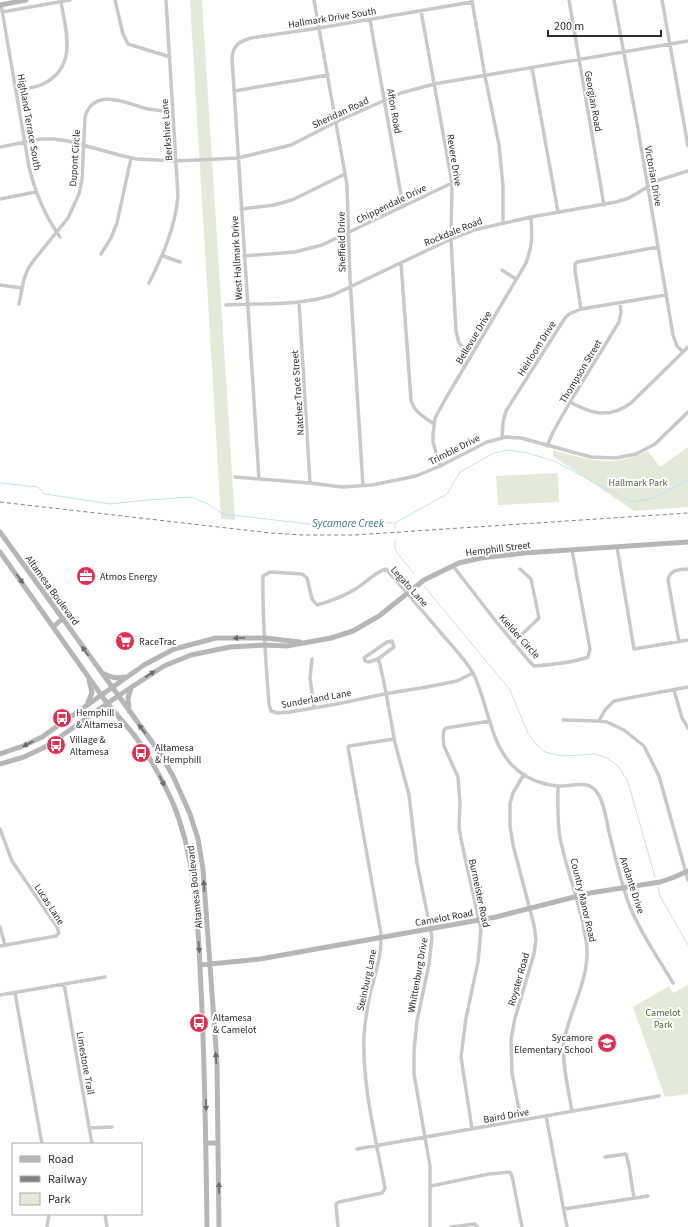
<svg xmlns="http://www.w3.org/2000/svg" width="688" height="1227" viewBox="0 0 688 1227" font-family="'Source Sans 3',sans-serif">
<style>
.green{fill:#e4ead9}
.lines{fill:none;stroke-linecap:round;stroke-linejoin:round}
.stream{stroke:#c5e0ea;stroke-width:1}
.street{stroke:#c9c9c9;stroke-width:3.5}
.secondary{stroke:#b6b6b6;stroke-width:5}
.rail{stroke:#818181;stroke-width:1;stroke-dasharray:4 3;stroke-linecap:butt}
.oneway{fill:#6a6a6a}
.labels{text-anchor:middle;stroke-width:4;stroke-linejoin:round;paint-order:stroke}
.street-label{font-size:10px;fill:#2c2c2c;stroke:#fff}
.park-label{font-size:10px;fill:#54663b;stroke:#fff}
.poi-label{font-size:10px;fill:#2c2c2c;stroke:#fff;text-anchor:start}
.water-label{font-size:11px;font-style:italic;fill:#3c768b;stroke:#fff}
</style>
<rect width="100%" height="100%" fill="#fff"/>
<path class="green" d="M190,0H202V2L235,520L221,519Z
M688,447V507L634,511L553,456V450C571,455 590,461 609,461C622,461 636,456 648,451L660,467Z
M558,473L559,502L498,505L496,476Z
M688,985V1094L665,1097L633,1007L669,986L673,993Z"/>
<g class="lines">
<path class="stream" d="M0,483L38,487L45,494L111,504L136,501L190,497L206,503L223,514L317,525L360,522L395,523L447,494L460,472L494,453L508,450L528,453L554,461L632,502L654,498L688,480
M395,524V529
M395,540V549L398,554L414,574
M424,586L510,690L528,733L535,743L545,752L561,756L595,754L607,758L619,767L628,782L655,877
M658,887L660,896L688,945"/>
<path class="street" d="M115,0L123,34L128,44L170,57
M314,0L347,185L350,279L363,486
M569,0L604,205
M614,0L637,123L673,335L677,346L683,352
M662,0L688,146
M472,1L485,76L499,145L503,186V222
M1,4L29,167C35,192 45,216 60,237
M421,11L452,183L451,239L456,331L459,343L471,356
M2,12L70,0
M370,20L403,206
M532,68L558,212
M16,90C24,89 35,88 43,84C78,67 66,31 61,2
M234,91L328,75
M0,147L41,139H54L68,141L123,156L137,159L176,161L238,158L291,145L336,122L401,93L434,84L688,41
M0,199L36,192
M241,209L274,205L292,200L345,174
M101,254L111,238L117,223L131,158
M163,256L180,262
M244,256L295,252L322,245L452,183
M401,263L411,400C414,412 424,417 434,424
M502,270L516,279
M149,283C163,255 175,228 178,196L166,0
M0,285L22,288
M299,302L310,483
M19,304L24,279L28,269L34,260L68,218L79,194L82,180L85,117C94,86 128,104 148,109C156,110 164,111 173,112
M226,305C261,303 299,306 333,295L451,239L474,230L531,217L616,202L629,198L659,180L688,171
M581,309L575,270V264L577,262L658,247
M570,402C592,414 609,419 631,403L688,347
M502,438L503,422L506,411L565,318L569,314L581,309L666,295
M547,446L553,432L570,402L619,322L621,312L620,303
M440,466L433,442V435L435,418L446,398L526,263C533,244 532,236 531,217
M235,477L310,483L342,487L372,485L416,476L440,466L487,442L506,437L521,438L591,457L616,458L636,454L655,444L688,412
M259,479L232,58C233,45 240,41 251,38L319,28L472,2
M617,547L634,649L688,640
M453,566L498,624L529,661L534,666C551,665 571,663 588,657L590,649L572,550
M679,642L668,580C670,569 679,570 688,569
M513,643L539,618L531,579L520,569
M312,659L310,678L314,707
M378,659L369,662L365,661L364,658L387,642L392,641L394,647L378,659L380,664L386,693L395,743L409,795L417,863L432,937L429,964L417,1021L414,1051V1074L430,1166V1227
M473,673L457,681L427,687L384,694L337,704L290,712L277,713L271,711L269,704C266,662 262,619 263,576L270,572L302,574L307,578L312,599L317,605C331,601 345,596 357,588C367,582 375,572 386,569C405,590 423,612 441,633C452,646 465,659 473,673C488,702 489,743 514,767C525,778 541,784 557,786C572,787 589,778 598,794C605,804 606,820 609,832C615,857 621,883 630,907C641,934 659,959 673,983
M674,690L682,718L688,728
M563,720L599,721L607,722L624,730L644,746L659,776L688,880
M599,721L605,710L614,701L634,697L688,687
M558,786C558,803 557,820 560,838C566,866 576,894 583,923C584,932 587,941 587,950C588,983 569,1011 564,1042C561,1059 569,1093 572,1111
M0,829L12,861L57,927L59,933L56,936L0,946
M0,927L5,945
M64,984L92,1144
M15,993L42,1144
M0,995L105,977
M546,1116L567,1227
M521,1120L512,1073L511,1039L515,1018L534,954L536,939L534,925L513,845L510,826V804L513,793L524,774
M89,1128L112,1127
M472,1129L461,1057L466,1018L478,962L481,929L462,844L459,827L460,803L458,777L444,746L443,737L444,730L446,728L490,721
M357,1149L659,1096
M605,1157L626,1154L629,1166L634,1198
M431,1186L489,1174L510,1172L512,1176L522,1227
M564,1209L648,1196
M105,1214L107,1227
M47,1227L49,1214
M338,1227L336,1204L339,1202L382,1193L384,1190L385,1188C376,1140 362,1084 364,1036C365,1022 367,1008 370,994C375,974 382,956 381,934L348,747L349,746L394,739
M451,1227L475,1224L477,1227"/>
<path class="secondary" d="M0,5L26,0
M0,532L160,753L174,778L190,814L198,839L203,869L217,1062L219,1227
M0,552C35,601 69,650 104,699C114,713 127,725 137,739C151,759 163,781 173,803C197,862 198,926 201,988C205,1068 206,1147 207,1227
M53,627L62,619
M102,673C110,677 116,679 124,677
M88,702L92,693L89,680
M129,711L128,698L131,688
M0,754L23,746L42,737L144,665L174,649L216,638H265L300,642
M0,764L24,757L47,746L118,696L164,666L191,655L230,647L265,645L287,646L331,638L353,631L379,616L424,580L459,563L481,558L524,553L688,542
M200,965L260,959L496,917L590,893L660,882L672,878L688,871
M206,1143H218"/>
<path class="rail" d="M0,502L271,533L303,535H354L688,513"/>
</g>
<defs><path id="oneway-solid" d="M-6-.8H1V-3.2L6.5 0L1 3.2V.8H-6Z"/></defs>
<g class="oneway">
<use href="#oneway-solid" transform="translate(20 579) rotate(54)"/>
<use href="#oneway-solid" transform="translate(239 638) rotate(178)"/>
<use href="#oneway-solid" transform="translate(85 651) rotate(-126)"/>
<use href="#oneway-solid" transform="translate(150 674) rotate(-33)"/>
<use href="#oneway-solid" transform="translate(142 729) rotate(-127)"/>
<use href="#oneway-solid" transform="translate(28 744) rotate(153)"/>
<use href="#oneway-solid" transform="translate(162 781) rotate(63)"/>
<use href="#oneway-solid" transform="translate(204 886) rotate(-94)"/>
<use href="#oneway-solid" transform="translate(199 947) rotate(86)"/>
<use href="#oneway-solid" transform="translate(216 1058) rotate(-93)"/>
<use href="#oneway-solid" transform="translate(206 1105) rotate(89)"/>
<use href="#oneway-solid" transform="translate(219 1188) rotate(-91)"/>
</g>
<defs>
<symbol id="office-disc" viewBox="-11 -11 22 22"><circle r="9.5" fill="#e12f52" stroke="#fff"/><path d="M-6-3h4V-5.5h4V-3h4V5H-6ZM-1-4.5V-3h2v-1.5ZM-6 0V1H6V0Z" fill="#fff"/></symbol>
<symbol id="supermarket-disc" viewBox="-11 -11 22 22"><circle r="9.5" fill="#e12f52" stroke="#fff"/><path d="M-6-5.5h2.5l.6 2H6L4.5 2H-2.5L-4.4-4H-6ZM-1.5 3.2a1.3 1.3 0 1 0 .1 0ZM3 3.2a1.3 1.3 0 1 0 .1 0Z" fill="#fff"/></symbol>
<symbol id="bus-disc" viewBox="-11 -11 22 22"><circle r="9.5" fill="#e12f52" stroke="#fff"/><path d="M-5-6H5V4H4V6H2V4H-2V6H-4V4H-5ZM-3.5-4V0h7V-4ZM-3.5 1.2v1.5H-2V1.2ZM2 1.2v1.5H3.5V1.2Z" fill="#fff"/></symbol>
<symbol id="school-disc" viewBox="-11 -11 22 22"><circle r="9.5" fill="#e12f52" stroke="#fff"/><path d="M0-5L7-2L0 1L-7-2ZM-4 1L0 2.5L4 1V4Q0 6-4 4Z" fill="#fff"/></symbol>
</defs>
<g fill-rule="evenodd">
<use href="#office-disc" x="75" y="565" width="22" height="22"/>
<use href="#supermarket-disc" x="114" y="630" width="22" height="22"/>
<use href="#bus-disc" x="51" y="707" width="22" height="22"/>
<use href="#bus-disc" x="45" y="734" width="22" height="22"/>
<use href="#bus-disc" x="130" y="742" width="22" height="22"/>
<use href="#bus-disc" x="188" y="1012" width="22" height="22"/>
<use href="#school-disc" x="596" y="1032" width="22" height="22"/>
</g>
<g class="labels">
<g class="street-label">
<text transform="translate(332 17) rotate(-9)" y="4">Hallmark Drive South</text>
<text transform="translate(594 101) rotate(80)" y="4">Georgian Road</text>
<text transform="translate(395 111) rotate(80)" y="4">Afton Road</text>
<text transform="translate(340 112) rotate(-25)" y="4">Sheridan Road</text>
<text transform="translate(30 122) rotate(80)" y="4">Highland Terrace South</text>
<text transform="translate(166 130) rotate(-94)" y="4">Berkshire Lane</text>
<text transform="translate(74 158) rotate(-86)" y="4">Dupont Circle</text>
<text transform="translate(455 160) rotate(81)" y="4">Revere Drive</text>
<text transform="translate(654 176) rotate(80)" y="4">Victorian Drive</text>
<text transform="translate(391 203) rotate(-26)" y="4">Chippendale Drive</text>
<text transform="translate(453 231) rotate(-22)" y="4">Rockdale Road</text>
<text transform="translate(341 242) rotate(-91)" y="4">Sheffield Drive</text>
<text transform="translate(236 258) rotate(-93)" y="4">West Hallmark Drive</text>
<text transform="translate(473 337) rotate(-59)" y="4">Bellevue Drive</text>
<text transform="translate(536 348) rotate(-58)" y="4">Heirloom Drive</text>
<text transform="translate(580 371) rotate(-59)" y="4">Thompson Street</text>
<text transform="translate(297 393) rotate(-94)" y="4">Natchez Trace Street</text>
<text transform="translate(454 449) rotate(-27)" y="4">Trimble Drive</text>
<text transform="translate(498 548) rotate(-7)" y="4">Hemphill Street</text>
<text transform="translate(410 586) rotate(48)" y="4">Legato Lane</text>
<text transform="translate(53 590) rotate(54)" y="4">Altamesa Boulevard</text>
<text transform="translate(520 636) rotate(48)" y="4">Kielder Circle</text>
<text transform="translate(316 698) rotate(-10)" y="4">Sunderland Lane</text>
<text transform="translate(633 885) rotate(72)" y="4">Andante Drive</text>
<text transform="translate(194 887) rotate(-96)" y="4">Altamesa Boulevard</text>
<text transform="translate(480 893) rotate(78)" y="4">Burmeister Road</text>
<text transform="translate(584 900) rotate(77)" y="4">Country Manor Road</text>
<text transform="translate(50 904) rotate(57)" y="4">Lucas Lane</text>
<text transform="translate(444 917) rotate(-10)" y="4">Camelot Road</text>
<text transform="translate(417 975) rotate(-80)" y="4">Whittenburg Drive</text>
<text transform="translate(518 979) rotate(-74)" y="4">Royster Road</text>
<text transform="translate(366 980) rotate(-78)" y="4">Steinburg Lane</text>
<text transform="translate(86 1063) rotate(80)" y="4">Limestone Trail</text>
<text transform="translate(506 1115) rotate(-10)" y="4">Baird Drive</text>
</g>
<g class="park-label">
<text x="638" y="486">Hallmark Park</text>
<text x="663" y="1016">Camelot<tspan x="663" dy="12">Park</tspan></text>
</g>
<g class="poi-label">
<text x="100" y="580">Atmos Energy</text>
<text x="139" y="645">RaceTrac</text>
<text x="76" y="716">Hemphill<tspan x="76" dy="12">&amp; Altamesa</tspan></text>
<text x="70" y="743">Village &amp;<tspan x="70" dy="12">Altamesa</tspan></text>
<text x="155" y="751">Altamesa<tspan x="155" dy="12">&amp; Hemphill</tspan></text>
<text x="213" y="1021">Altamesa<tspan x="213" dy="12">&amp; Camelot</tspan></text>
<text x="593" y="1041" text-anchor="end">Sycamore<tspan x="593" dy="12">Elementary School</tspan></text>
</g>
<g class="water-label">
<text x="348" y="527">Sycamore Creek</text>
</g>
</g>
<rect x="12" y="1143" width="130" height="72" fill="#ffffff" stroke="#ababab"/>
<rect x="20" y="1156" width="20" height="6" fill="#b6b6b6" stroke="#ababab"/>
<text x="48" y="1163" font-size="12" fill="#2c2c2c">Road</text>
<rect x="20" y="1176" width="20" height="6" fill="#818181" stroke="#ababab"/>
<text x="48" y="1183" font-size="12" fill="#2c2c2c">Railway</text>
<rect x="20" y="1193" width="20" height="12" fill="#e4ead9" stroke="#ababab"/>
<text x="48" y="1203" font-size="12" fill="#2c2c2c">Park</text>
<path d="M548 30v6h113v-6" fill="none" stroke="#2c2c2c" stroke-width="2"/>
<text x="554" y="30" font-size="12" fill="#2c2c2c" stroke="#ffffff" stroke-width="3" paint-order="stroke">200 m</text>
</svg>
